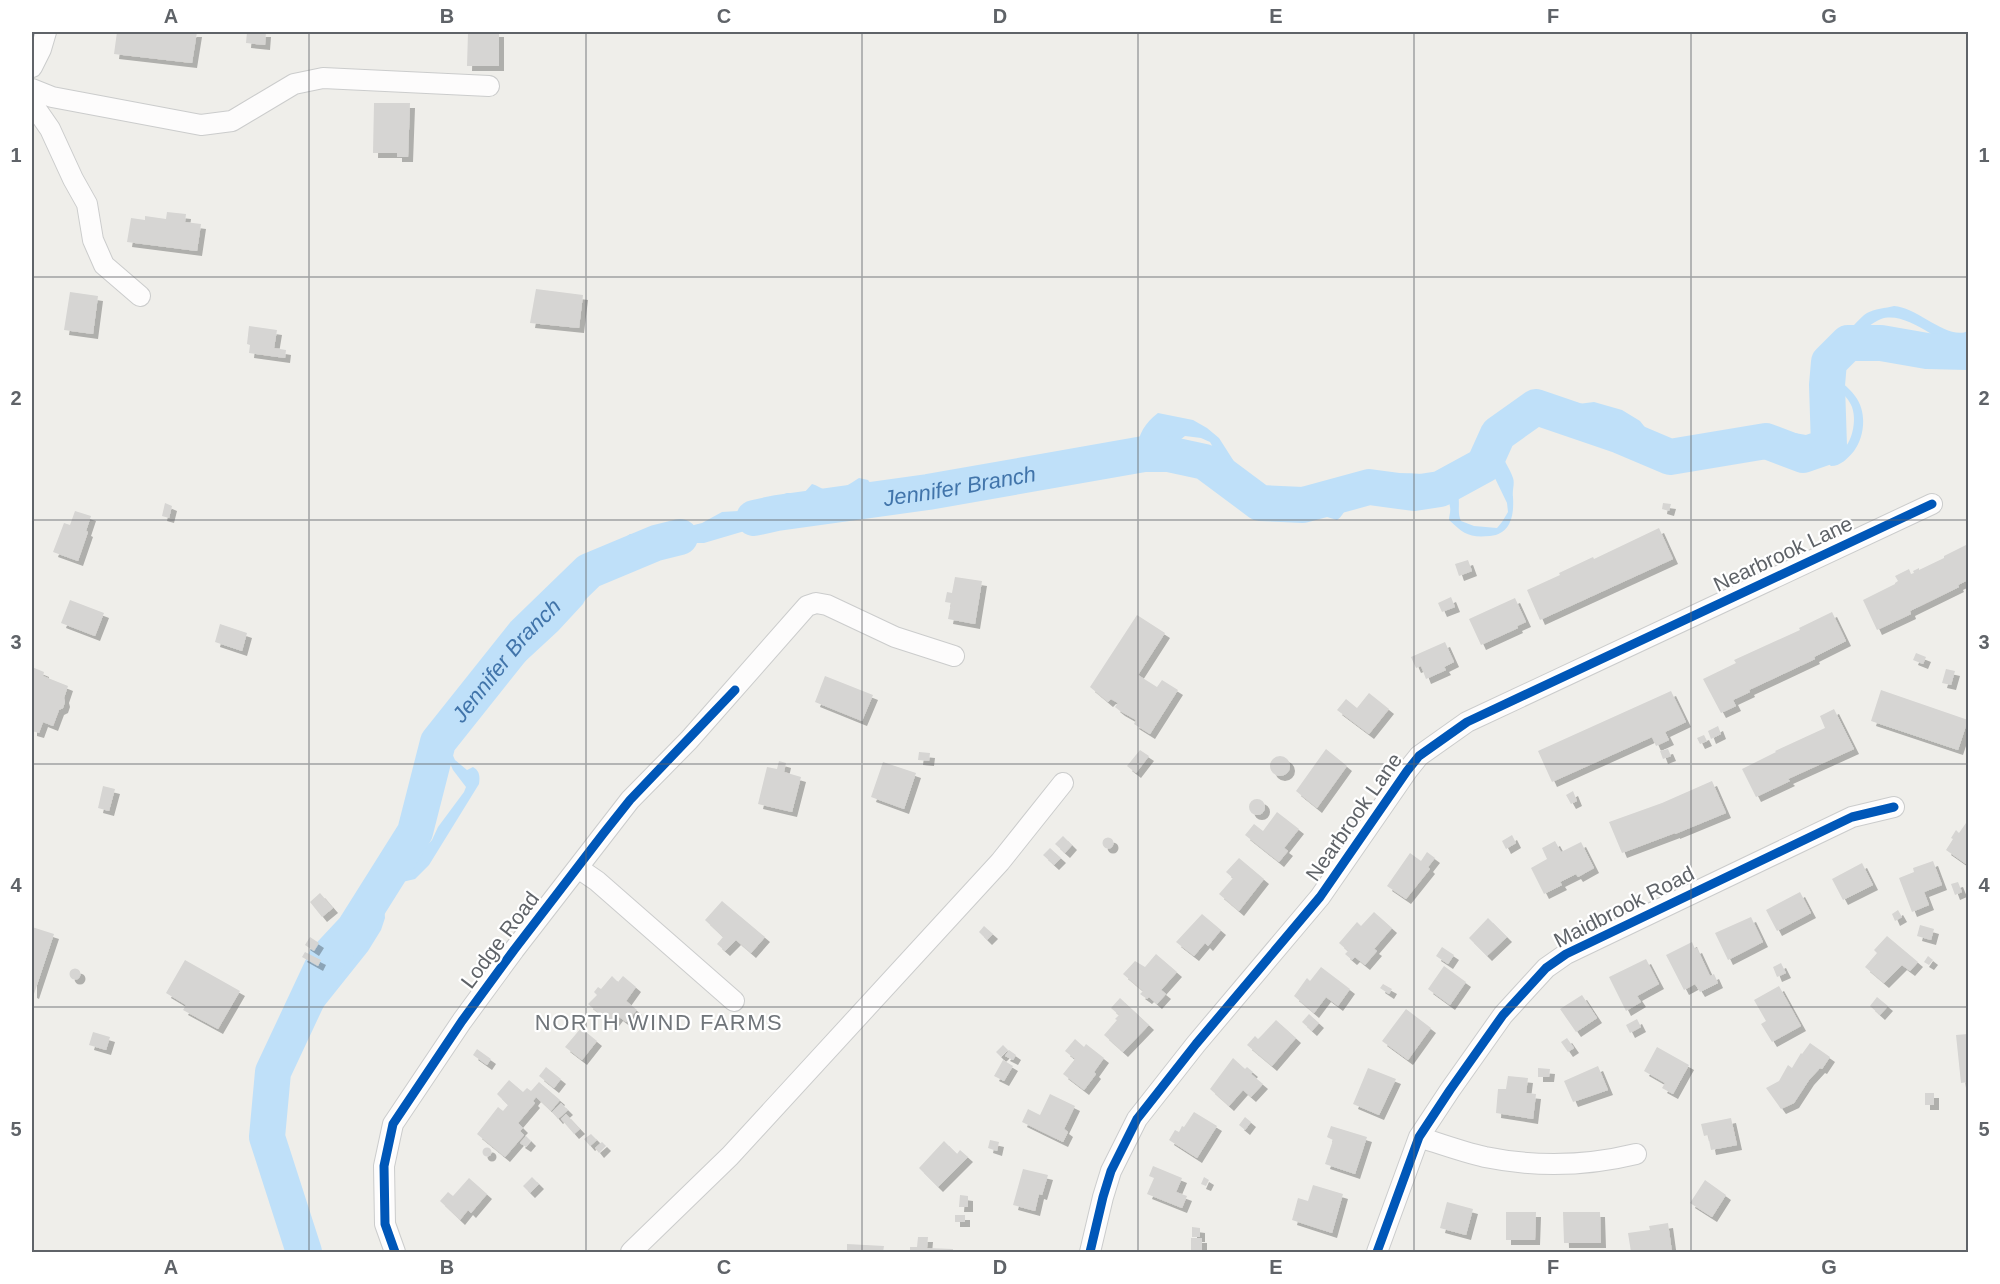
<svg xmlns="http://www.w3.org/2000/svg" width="2000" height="1284" viewBox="0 0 2000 1284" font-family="Arial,sans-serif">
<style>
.water{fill:#bfe0f9}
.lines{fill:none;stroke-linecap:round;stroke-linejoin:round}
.river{stroke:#bfe0f9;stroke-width:36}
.building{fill:#d6d5d3;filter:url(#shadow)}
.minor-casing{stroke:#cbcccc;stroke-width:22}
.minor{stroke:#fdfcfc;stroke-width:20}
.cycleway-casing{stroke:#fff;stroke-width:13}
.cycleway{stroke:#0057b8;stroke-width:9}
.grid{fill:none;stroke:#5f6368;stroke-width:1.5;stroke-opacity:0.55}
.labels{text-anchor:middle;stroke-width:4.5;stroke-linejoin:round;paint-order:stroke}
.street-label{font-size:21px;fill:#5f6368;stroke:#fff}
.water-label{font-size:22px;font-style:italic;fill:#4174aa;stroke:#fff}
.neighbourhood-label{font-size:22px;letter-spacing:1.5px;fill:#70757a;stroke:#fff}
.neatline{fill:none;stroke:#5f6368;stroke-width:2}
.grid-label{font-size:20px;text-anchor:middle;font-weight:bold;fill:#5f6368}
</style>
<defs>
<filter id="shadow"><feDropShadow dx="5" dy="5" stdDeviation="0" flood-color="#0004"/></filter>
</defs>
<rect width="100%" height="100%" fill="#efeeea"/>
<path class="water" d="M1894,306C1917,307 1948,341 1968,331V358C1946,347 1908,310 1881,319C1871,323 1863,331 1855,338C1842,349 1834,353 1833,371C1838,381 1849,387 1855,396C1867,411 1865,436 1854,451C1848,458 1841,466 1831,466L1804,443L1780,435L1756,444L1729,449L1697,460L1688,468L1684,469L1660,457L1630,424L1600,411L1592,410L1574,420L1549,415L1510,426C1505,431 1500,440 1501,447C1501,458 1510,468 1513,478C1515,484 1512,490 1513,497C1514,513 1512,534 1490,536C1469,538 1464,534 1449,520C1449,516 1451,511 1450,507C1449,494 1436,478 1424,478C1416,478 1409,481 1401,481C1388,482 1371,481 1360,487C1346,495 1349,512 1337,520L1317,514H1302L1278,519L1268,515L1253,506L1243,496L1226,470L1210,442L1201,438L1185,436L1176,443L1165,444L1142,454L1119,471L1102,478L1060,482L963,484L933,493L899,494L882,499L856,500L829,504L793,511L748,530L704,543H692L686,540L660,550L629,552L615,560L593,585L583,604L558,631L518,668L461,715L454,725L451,733V751L455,760L467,770L473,767C480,771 480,777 479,784L429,865L415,879L398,883L389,894L384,904L385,918L381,930L368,951L285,1055L288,1088L275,1132L267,1148C274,1173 287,1186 300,1207C308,1220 313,1237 317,1252H307L301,1223L291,1205L276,1190L261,1147V1113L271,1088L279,1054L299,1017L333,980L358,945L364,919L385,882L412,861L432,840L438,827L464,792L466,787L453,770L445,752V736L456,704L468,691L492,678L520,657L532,641L544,632L561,616L568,606L572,589L579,577L615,545L630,534L658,533L679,525L690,526L702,523L722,512L738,511L787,493H804L812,484C817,485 821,489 826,490C840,492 848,485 859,478L868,480L874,488L880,489L903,479H930L946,474L963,473L968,468L1016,470L1059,465L1073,471H1082L1110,466L1123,460L1137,450C1138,434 1145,423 1158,413L1193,420L1207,428L1219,438L1258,499L1279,512C1290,512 1313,503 1323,497C1325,495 1327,492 1330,491C1334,490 1339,490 1343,489C1352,485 1359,480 1369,478C1391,472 1442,468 1456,491C1462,501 1456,511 1461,521L1474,526L1497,528L1502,522L1508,512L1507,503L1492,472L1491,450L1514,402L1524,397H1529L1543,405H1570L1594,402L1622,410L1640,421L1662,449L1673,456L1690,454L1748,437L1783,431L1812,436L1831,458C1850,453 1858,424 1852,407C1847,393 1832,388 1829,373C1825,353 1840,339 1853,326C1857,322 1862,316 1867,313C1874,309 1886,308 1894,306Z"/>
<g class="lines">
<g class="river">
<path id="s1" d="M754,518L777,513L928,492L1144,454H1168L1205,462L1260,503L1303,505L1369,487L1414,493L1440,489L1484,465L1498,434L1536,407L1618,435L1670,457L1766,441L1803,455L1829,446L1827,385L1829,362L1848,343H1881L1927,351L1968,352"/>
<path id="s2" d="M304,1252L267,1137L273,1072L326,959L354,929L415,832L438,742L524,634L589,571L656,543L680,537"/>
</g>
</g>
<path class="building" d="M117,32H197L192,63L114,54Z
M247,32H266L265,45L246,43Z
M468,32H499V66H467Z
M374,103H410L408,157H397V153H373Z
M167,212L186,214L185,222L201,224L197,251L127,242L131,218L145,220V216L166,219Z
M536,289L583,295L579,328L530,323Z
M70,292L98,296L93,334L64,330Z
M249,326L277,330L274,348L286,350L285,358L249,353L250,345L247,344Z
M165,503L172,506L169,518L162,516Z
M1663,503L1671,504L1669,511L1662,509Z
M75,511L91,516L86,531L88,532L78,561L53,552L64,523L70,525Z
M1659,528L1673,559L1540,620L1527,590L1560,575L1559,573L1593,557L1594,559Z
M1968,544V580L1958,585L1959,587L1910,611L1911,614L1877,630L1863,600L1895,584V583L1898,581L1895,576L1909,569L1911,574L1914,573L1913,571L1919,568V570L1944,558V556Z
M1468,560L1472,571L1459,576L1455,564Z
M955,577L982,581L975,624L948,619L951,603L945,602L947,592L952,593Z
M1451,597L1455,607L1442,612L1438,603Z
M1515,598L1526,622L1517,626L1518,628L1481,645L1469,619Z
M70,600L104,613L95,636L61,623Z
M1832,612L1846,641L1814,657L1815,659L1749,690L1750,692L1733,700L1736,706L1721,713L1703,679L1736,663L1734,660L1800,630L1799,628Z
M1137,615L1165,633L1138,675L1157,687L1162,680L1178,690L1150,734L1134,724L1136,720L1120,711L1115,707L1118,703L1111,699L1108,702L1090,687Z
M220,624L247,633L242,651L215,642Z
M1445,642L1454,662L1444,667L1446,670L1426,679L1421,666L1416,668L1411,657Z
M1916,653L1926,657L1923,664L1913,660Z
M32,667L44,672L43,676L68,686L64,698L65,702L63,708L59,710L53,726L43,722L39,733L32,731Z
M1946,669L1955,671L1951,685L1942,683Z
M825,676L873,695L862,721L815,702Z
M1881,690L1968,720L1958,750L1871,721Z
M1671,691L1686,722L1665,732L1669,740L1656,746L1652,737L1552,782L1538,751Z
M1369,693L1389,709L1369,734L1337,710L1346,699L1357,708Z
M1834,709L1854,749L1788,779L1790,781L1756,797L1742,769L1776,752L1775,751L1825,728L1820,716Z
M1718,726L1721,734L1711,739L1708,731Z
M1704,735L1707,741L1700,744L1697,738Z
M1326,749L1347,766L1317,808L1296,791Z
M1668,749L1671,756L1663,759L1660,751Z
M1140,750L1149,756L1136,773L1127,766Z
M919,752L930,753L929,761L918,760Z
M1270 766a10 10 0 1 1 20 0a10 10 0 1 1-20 0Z
M779,761L786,763L784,772L801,777L792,812L758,804L767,767L777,769Z
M883,762L916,773L904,809L871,797Z
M1712,781L1726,813L1675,834V833L1622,853L1609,822L1662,803Z
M103,786L115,789L109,811L98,808Z
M1573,791L1577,801L1571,804L1566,795Z
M1249 807a8 8 0 1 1 16 0a8 8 0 1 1-16 0Z
M1277,812L1299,829L1284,848L1288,851L1279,862L1245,835L1254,824L1263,831Z
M1966,823L1968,825V860L1966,864L1946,850L1953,839L1951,838L1956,830L1959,833Z
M1512,835L1516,843L1506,849L1502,841Z
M1063,836L1072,845L1065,853L1055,844Z
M1102.5 843a5.5 5.5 0 1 1 11 0a5.5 5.5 0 1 1-11 0Z
M1555,841L1561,852L1581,842L1594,868L1578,877L1576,874L1560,882L1562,885L1544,894L1531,868L1547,859L1542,848Z
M1050,848L1061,858L1054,865L1043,855Z
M1427,852L1435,858L1428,867L1430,869L1406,899L1387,886L1410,853L1421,861Z
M1239,858L1264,879L1239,911L1219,894L1233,878L1226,872Z
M1933,861L1942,885L1924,892L1929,905L1912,912L1899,878L1914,872L1913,868Z
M1862,863L1873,885L1843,900L1832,879Z
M1958,882L1962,892L1955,895L1951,884Z
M1800,892L1811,913L1777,931L1766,910Z
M320,893L333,908L322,917L310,902Z
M722,901L765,937L751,953L736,940L725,951L717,944L723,937L705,920Z
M1898,910L1902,917L1895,921L1892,914Z
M1374,912L1392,928L1374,949L1377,951L1365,965L1355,957L1352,960L1345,954L1348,951L1339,943L1357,922L1361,926Z
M1202,914L1221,930L1208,946L1205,943L1194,956L1176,942Z
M1751,917L1763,942L1728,960L1715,933Z
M1488,918L1507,937L1487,956L1469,938Z
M1920,925L1934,929L1931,940L1917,936Z
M984,926L993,934L987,940L979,932Z
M32,927L54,934L34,994L32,993Z
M1887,936L1918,962L1910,971L1902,965L1884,983L1865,967L1877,953L1874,950Z
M310,937L319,943L314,951L305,945Z
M1692,942L1695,949L1697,948L1710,976L1714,974L1718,983L1700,992L1695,984L1684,990L1666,955Z
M1442,947L1454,955L1448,964L1436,956Z
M305,952L321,960L318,966L302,957Z
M1156,954L1177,972L1161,990L1166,994L1157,1004L1149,997L1147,999L1140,994L1143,991L1123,974L1135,961L1145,967Z
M1928,956L1933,960L1929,965L1924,962Z
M1646,959L1659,984L1637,996L1641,1002L1626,1011L1609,977Z
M185,960L240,991L218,1029L183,1010L186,1005L166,993Z
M1781,963L1786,973L1777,977L1773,967Z
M1444,966L1466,982L1450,1005L1428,989Z
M1321,967L1350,989L1338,1006L1326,997L1314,1013L1294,996L1307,978L1310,981Z
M69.5 974a5.5 5.5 0 1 1 11 0a5.5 5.5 0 1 1-11 0Z
M612,976L618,982L623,976L636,987L626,1001L637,1010L626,1022L618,1016L612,1024L588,1004L597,995L594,992L598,987L601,989Z
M1383,984L1392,989L1389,994L1380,988Z
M1779,986L1801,1026L1772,1042L1761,1024L1766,1021L1754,1000Z
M1582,995L1597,1018L1576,1032L1560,1009Z
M1877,997L1888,1006L1880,1015L1870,1006Z
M1120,998L1149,1025L1123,1052L1104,1035L1117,1020L1115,1019L1119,1015L1111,1008Z
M1406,1009L1431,1028L1408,1060L1382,1041Z
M1309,1014L1319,1023L1312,1031L1302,1022Z
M1637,1019L1641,1027L1630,1033L1626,1025Z
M1276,1020L1296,1038L1272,1066L1247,1045L1255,1036L1258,1039L1263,1034Z
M581,1028L597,1041L582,1060L565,1047Z
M93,1032L110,1037L106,1050L89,1045Z
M1968,1034V1082L1961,1083L1956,1035Z
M1567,1038L1574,1048L1568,1052L1561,1042Z
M1075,1039L1084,1047L1086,1044L1104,1058L1094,1072L1096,1074L1084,1090L1063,1074L1075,1059L1065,1051Z
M1810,1043L1830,1057L1822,1069L1820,1068L1809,1080L1794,1103L1781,1109L1766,1088L1779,1081L1788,1065L1792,1068L1801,1053L1802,1054Z
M1003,1045L1008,1050L1001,1057L996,1052Z
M1657,1047L1689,1065L1673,1094L1662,1088L1665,1083L1644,1071Z
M477,1049L491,1059L487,1065L473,1055Z
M1009,1050L1016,1055L1013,1060L1005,1056Z
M1233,1058L1245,1069L1247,1067L1253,1072L1251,1074L1263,1084L1251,1097L1243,1090L1229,1106L1210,1089Z
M1003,1060L1013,1066L1004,1081L994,1076Z
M1598,1066L1608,1090L1573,1102L1564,1081Z
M546,1067L561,1079L554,1088L539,1076Z
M1368,1068L1396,1079L1379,1115L1353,1104Z
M1538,1068L1550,1069L1549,1077H1538Z
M1508,1076L1528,1078L1526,1093L1536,1094L1533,1119L1496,1113L1498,1089H1506Z
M509,1080L523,1092L527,1088L531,1091L539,1082L560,1100L551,1111L536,1097L533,1101L535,1103L518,1123L523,1128L520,1131L524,1135L505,1157L477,1134L498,1107L503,1111L508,1105L497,1094Z
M1925,1093H1934V1105H1925Z
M1050,1094L1075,1106L1064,1129L1068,1132L1063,1142L1022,1122L1028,1109L1040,1115Z
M561,1103L568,1110L558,1119L552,1112Z
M1194,1112L1217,1126L1197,1158L1169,1140L1175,1130L1179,1132L1182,1126L1184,1127Z
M566,1114L580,1129L574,1134L561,1119Z
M1245,1117L1251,1122L1245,1130L1239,1125Z
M1731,1118L1737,1145L1711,1150L1708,1135L1704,1136L1701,1124Z
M1331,1126L1367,1137L1355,1174L1325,1164L1333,1140L1327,1137Z
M591,1134L597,1140L590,1146L584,1139Z
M526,1136L531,1141L526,1147L520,1143Z
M990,1140L999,1142L997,1151L988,1148Z
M944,1141L957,1154L960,1150L968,1157L938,1187L919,1168Z
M602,1142L606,1146L599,1153L595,1148Z
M482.5 1152a4.5 4.5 0 1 1 9 0a4.5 4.5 0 1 1-9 0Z
M1153,1166L1182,1178L1176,1192L1187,1196L1182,1208L1147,1194L1154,1178L1149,1176Z
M1023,1169L1048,1175L1042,1195L1039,1194L1035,1211L1013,1205Z
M532,1177L539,1184L530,1193L523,1186Z
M1204,1177L1209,1180L1206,1186L1201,1184Z
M469,1178L487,1194L471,1213L468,1210L460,1220L440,1201L448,1192L453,1196Z
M1705,1180L1726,1195L1712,1217L1690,1203Z
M1313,1185L1343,1194L1332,1233L1292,1220L1298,1198L1308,1201Z
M960,1195L968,1196V1207H959Z
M1447,1202L1473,1209L1466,1235L1440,1228Z
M1506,1212H1536L1535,1240H1506Z
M1563,1212H1600L1601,1243H1564Z
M955,1215H965V1222H955Z
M1668,1223L1672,1252H1631L1628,1233L1650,1230L1649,1226Z
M1192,1227L1200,1228V1237H1192Z
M918,1237H928L927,1248L953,1249V1252H910V1247H917Z
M1191,1238H1202V1252H1191Z
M847,1244L884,1246L883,1252H847Z"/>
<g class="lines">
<defs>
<path id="minor" d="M32,67L41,49L46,32
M32,89L52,97L201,125L232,121L294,84L323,78L489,86
M32,103L50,129L73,179L87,204L93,240L104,265L140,296
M578,868L597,881L734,1001
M1419,1137C1441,1144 1463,1152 1485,1157C1534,1167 1587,1166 1636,1154
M395,1252L385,1224L384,1166L393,1124L462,1021L514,950L630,800L689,740L807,606L816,603L827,605L895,637L954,656
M631,1252L730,1156L1000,862L1063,783
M1090,1252L1103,1197L1111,1171L1137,1119L1196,1044L1320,897L1407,771L1419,756L1467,722L1932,504
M1377,1252L1419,1137L1450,1090L1503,1015L1546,968L1566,954L1852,817L1894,807"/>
</defs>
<use href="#minor" class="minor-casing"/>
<use href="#minor" class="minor"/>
<defs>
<path id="cycleway" d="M395,1252L385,1224L384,1166L393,1124L462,1021L514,950L603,834L630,800L735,690
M1090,1252L1103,1197L1111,1171L1137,1119L1196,1044L1320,897L1407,771L1419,756L1467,722L1932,504
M1377,1252L1419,1137L1450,1090L1503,1015L1546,968L1566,954L1852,817L1894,807"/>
</defs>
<use href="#cycleway" class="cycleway-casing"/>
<use href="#cycleway" class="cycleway"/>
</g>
<path class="grid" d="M309,32V1252M586,32V1252M862,32V1252M1138,32V1252M1414,32V1252M1691,32V1252M32,277H1968M32,520H1968M32,764H1968M32,1007H1968"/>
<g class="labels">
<g class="street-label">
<text transform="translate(1783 554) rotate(-25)" y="7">Nearbrook Lane</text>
<text transform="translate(1354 817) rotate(-55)" y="7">Nearbrook Lane</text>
<text transform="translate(1624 907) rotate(-27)" y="7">Maidbrook Road</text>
<text transform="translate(500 940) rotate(-53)" y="7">Lodge Road</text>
</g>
<g class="water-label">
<text dy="8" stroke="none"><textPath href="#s1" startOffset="208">Jennifer Branch</textPath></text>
<text dy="8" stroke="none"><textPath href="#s2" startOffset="666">Jennifer Branch</textPath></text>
</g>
<g class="neighbourhood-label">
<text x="659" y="1030">NORTH WIND FARMS</text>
</g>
</g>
<rect width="2000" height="1284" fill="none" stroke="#ffffff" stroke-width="66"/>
<rect x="33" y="33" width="1934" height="1218" class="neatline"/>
<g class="grid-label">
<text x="171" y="23">A</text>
<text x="447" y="23">B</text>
<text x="724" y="23">C</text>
<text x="1000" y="23">D</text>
<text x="1276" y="23">E</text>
<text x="1553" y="23">F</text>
<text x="1829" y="23">G</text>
<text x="16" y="162">1</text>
<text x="1984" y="162">1</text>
<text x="16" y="405">2</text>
<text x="1984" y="405">2</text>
<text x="16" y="649">3</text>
<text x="1984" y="649">3</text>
<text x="16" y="892">4</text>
<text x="1984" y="892">4</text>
<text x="16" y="1136">5</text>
<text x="1984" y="1136">5</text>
<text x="171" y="1274">A</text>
<text x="447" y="1274">B</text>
<text x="724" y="1274">C</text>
<text x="1000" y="1274">D</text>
<text x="1276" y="1274">E</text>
<text x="1553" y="1274">F</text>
<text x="1829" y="1274">G</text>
</g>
</svg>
